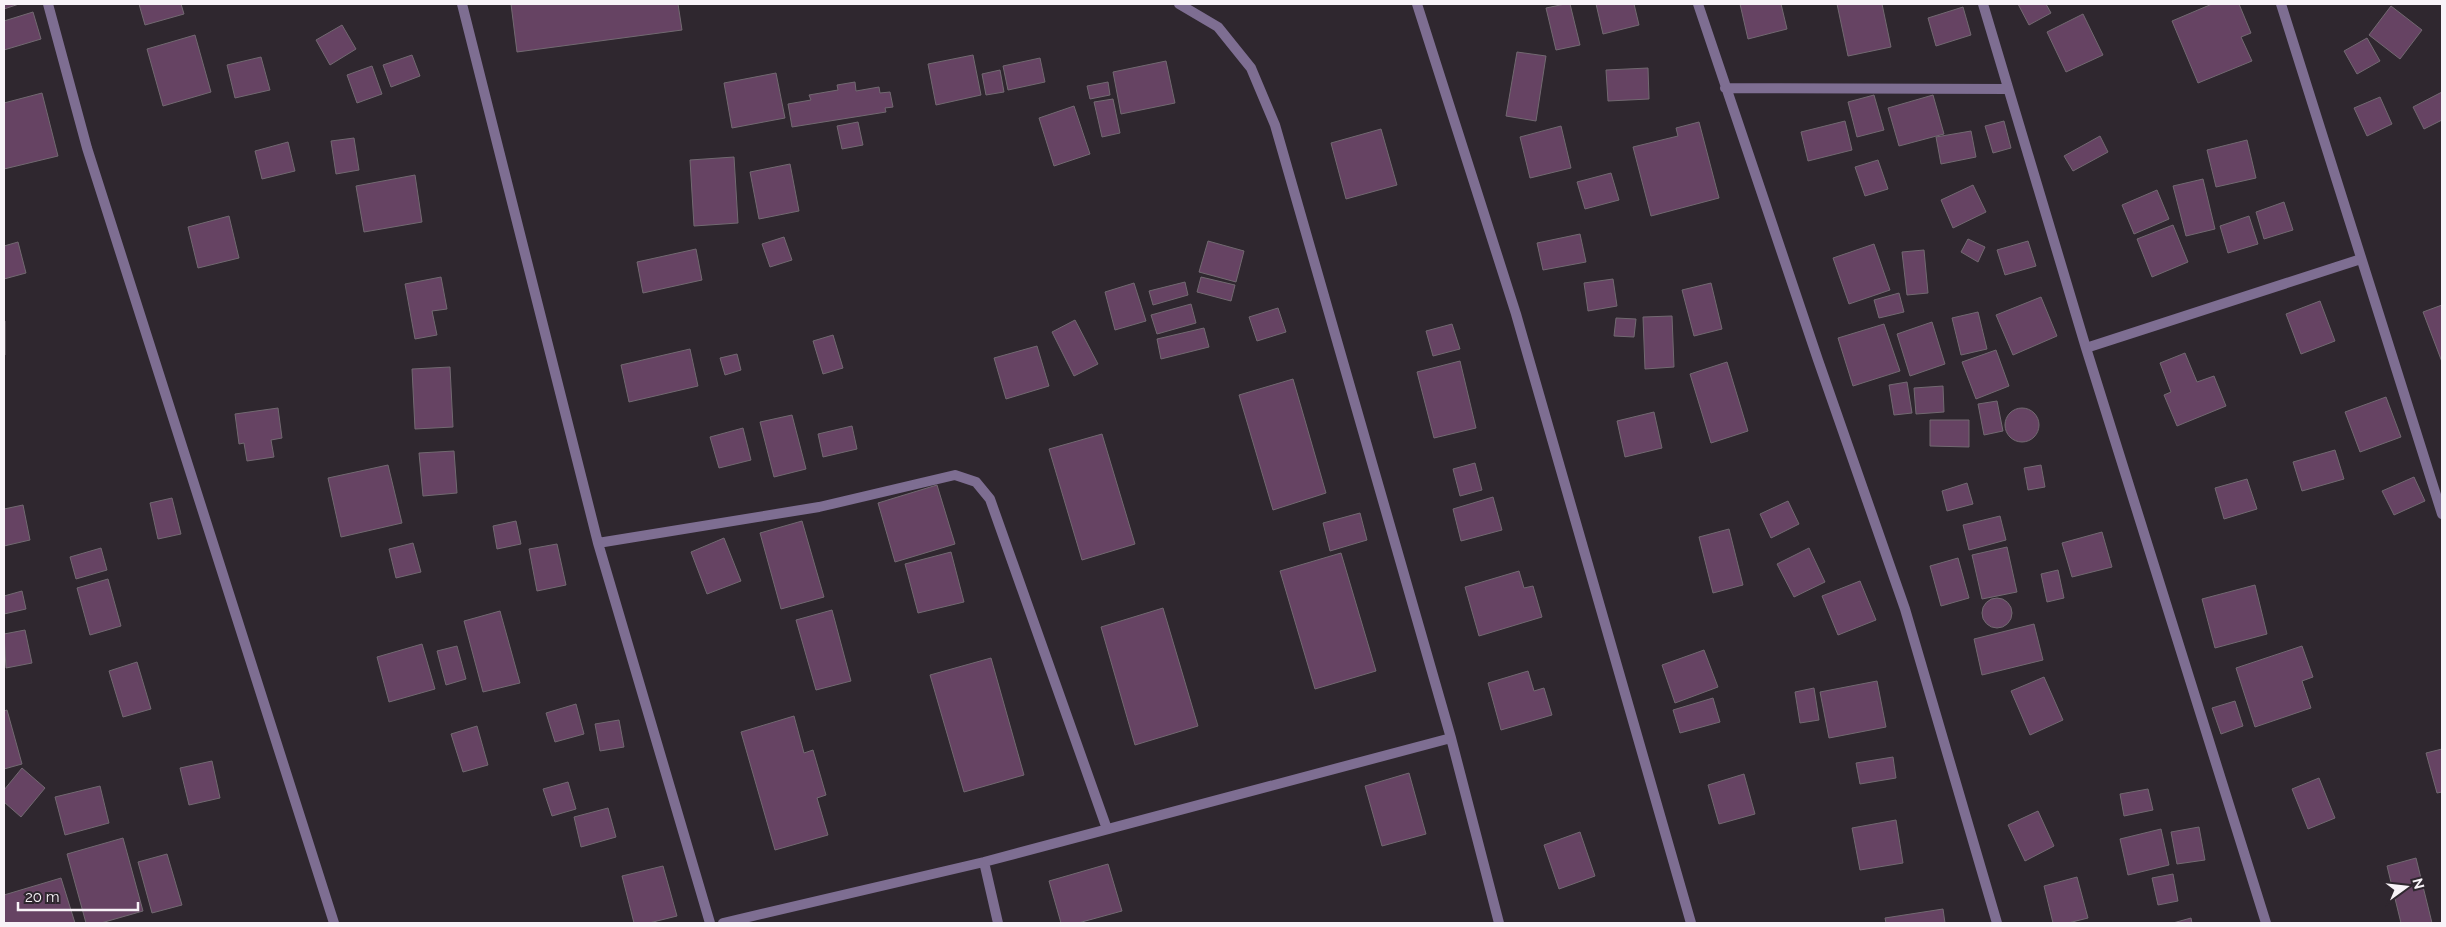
<svg xmlns="http://www.w3.org/2000/svg" width="2446" height="927" viewBox="0 0 2446 927" font-family="Raleway,sans-serif">
<style>
.building{fill:#664363;stroke:#726971}
.lines{fill:none;stroke-linecap:round;stroke-linejoin:round}
.street{stroke:#7e6e92;stroke-width:10}
</style>
<rect width="100%" height="100%" fill="#2f272f"/>
<path class="building" d="M4,4H19L4,9Z
M139,4H181L184,14L145,25Z
M511,4H678L682,30L517,52Z
M1565,4H1570L1580,45L1556,50L1546,8Z
M1596,4H1634L1639,25L1603,34Z
M1740,4H1781L1787,29L1748,39Z
M1837,4H1882L1891,47L1848,56Z
M2018,4H2046L2051,13L2029,25Z
M2212,4H2239L2251,33L2241,37L2252,61L2198,83L2172,21Z
M2391,6L2422,30L2400,59L2369,35Z
M1963,7L1971,35L1936,46L1928,18Z
M33,12L41,39L4,50V21Z
M2083,14L2103,55L2066,72L2047,32Z
M342,25L356,49L330,65L316,40Z
M195,35L211,92L163,106L147,49Z
M2367,38L2380,61L2357,74L2344,51Z
M1517,52L1546,56L1536,121L1506,116Z
M412,55L420,76L391,87L383,65Z
M973,55L981,95L936,105L928,64Z
M261,57L270,90L235,98L227,65Z
M1040,58L1045,82L1008,90L1003,66Z
M1166,61L1175,103L1121,114L1113,72Z
M372,66L382,94L357,103L347,75Z
M1648,68L1649,99L1608,101L1606,70Z
M1000,70L1004,92L986,95L982,74Z
M776,73L785,118L732,128L724,83Z
M855,82L856,91L879,87L880,93L890,92L893,107L885,108L886,112L792,127L788,104L811,100L809,95L838,90L837,85Z
M1108,82L1110,95L1090,99L1087,86Z
M2442,92V120L2424,129L2413,107Z
M42,93L58,156L4,169V103Z
M1874,95L1884,130L1857,137L1848,102Z
M1933,95L1944,134L1899,146L1888,108Z
M2380,97L2392,124L2367,136L2354,108Z
M1113,99L1120,133L1102,137L1094,102Z
M1074,106L1090,154L1054,166L1039,118Z
M1845,121L1852,150L1808,161L1801,132Z
M2004,121L2011,148L1993,153L1985,126Z
M858,122L863,145L842,149L837,126Z
M1699,122L1719,198L1651,216L1633,147L1678,136L1676,128Z
M1561,126L1571,168L1530,178L1520,137Z
M1381,129L1397,185L1346,199L1331,143Z
M1971,131L1976,157L1941,164L1936,137Z
M2100,136L2108,152L2073,171L2064,156Z
M354,138L359,170L336,174L331,141Z
M2247,140L2256,178L2216,187L2207,150Z
M288,142L295,171L262,179L255,151Z
M734,157L738,223L694,226L690,160Z
M1878,160L1888,189L1865,196L1855,167Z
M790,164L799,211L759,219L750,172Z
M1611,173L1619,200L1585,209L1577,182Z
M415,175L422,222L364,232L356,186Z
M2203,179L2215,229L2186,236L2173,186Z
M1973,185L1986,212L1953,228L1941,200Z
M2157,190L2169,219L2134,234L2122,205Z
M2284,202L2293,230L2264,239L2256,212Z
M229,216L239,258L198,268L188,227Z
M2249,216L2258,244L2228,253L2220,226Z
M2173,225L2188,262L2152,277L2137,239Z
M1580,234L1586,262L1543,270L1537,243Z
M784,237L792,260L770,267L762,244Z
M1968,239L1985,247L1978,262L1961,252Z
M1208,241L1244,251L1236,282L1199,272Z
M2028,241L2036,266L2005,275L1997,250Z
M18,242L26,273L4,279V246Z
M1874,244L1890,290L1849,304L1833,258Z
M696,249L702,280L643,293L637,262Z
M1924,250L1928,293L1907,295L1902,252Z
M441,277L447,309L432,311L437,335L415,339L405,284Z
M1201,277L1235,285L1231,301L1197,292Z
M1613,279L1617,306L1588,311L1584,283Z
M1185,282L1188,295L1153,305L1149,291Z
M1134,283L1146,321L1115,330L1105,292Z
M1711,283L1722,329L1694,336L1682,290Z
M1899,293L1904,312L1879,318L1874,300Z
M2041,297L2057,336L2013,355L1996,315Z
M2320,301L2335,341L2301,354L2286,314Z
M1191,304L1196,323L1157,334L1151,315Z
M2442,305V362L2423,312Z
M1278,308L1286,332L1257,341L1249,317Z
M1978,312L1987,349L1961,355L1952,318Z
M1672,316L1674,367L1645,369L1643,317Z
M1616,318L1636,319L1634,337L1614,336Z
M1075,320L1098,364L1074,376L1052,332Z
M5,321V355H4V321Z
M1932,322L1945,364L1910,376L1897,334Z
M1452,324L1460,349L1433,356L1426,331Z
M1884,324L1900,371L1853,386L1838,338Z
M1204,328L1209,347L1161,359L1157,339Z
M833,335L843,368L823,374L813,341Z
M1037,346L1049,386L1006,399L994,358Z
M690,349L698,386L629,402L621,365Z
M1996,350L2009,386L1976,399L1962,362Z
M2185,353L2197,382L2214,376L2226,406L2177,426L2164,395L2171,392L2160,363Z
M737,354L741,370L725,375L720,358Z
M1460,361L1476,428L1434,438L1417,372Z
M1727,362L1748,431L1711,443L1690,374Z
M450,367L453,427L415,429L412,369Z
M1293,379L1326,493L1273,510L1239,395Z
M1907,382L1912,413L1894,415L1889,385Z
M1943,386L1944,412L1916,414L1914,388Z
M2386,397L2401,437L2360,452L2345,412Z
M1997,401L2003,431L1984,435L1978,404Z
M2005 425a17 17 0 1 1 34 0a17 17 0 1 1-34 0Z
M278,408L282,438L271,440L274,457L247,461L244,443L239,444L235,414Z
M1654,412L1662,448L1625,457L1617,421Z
M792,415L806,469L774,477L760,422Z
M1930,420H1969V447L1930,446Z
M852,426L857,449L823,457L818,434Z
M743,428L751,460L719,468L710,437Z
M1102,434L1135,544L1082,560L1049,449Z
M2335,450L2344,479L2302,491L2293,462Z
M454,451L457,493L423,496L419,453Z
M1475,463L1482,490L1460,496L1453,469Z
M388,465L402,523L341,537L328,478Z
M2041,465L2045,487L2028,490L2024,468Z
M2414,477L2425,501L2394,515L2382,491Z
M2247,479L2257,509L2224,519L2215,488Z
M1967,483L1973,504L1947,511L1942,491Z
M937,485L955,544L895,562L878,503Z
M1493,497L1502,530L1461,541L1453,509Z
M172,498L181,534L158,539L150,503Z
M1788,501L1799,524L1771,538L1760,514Z
M23,505L30,540L4,546V509Z
M1360,513L1367,540L1330,551L1323,523Z
M2000,516L2006,540L1969,550L1963,525Z
M516,521L521,544L497,549L493,526Z
M802,521L824,597L781,609L760,533Z
M1729,529L1743,585L1713,593L1699,537Z
M2102,532L2112,567L2072,577L2062,543Z
M724,538L741,581L707,594L691,552Z
M413,543L421,572L396,578L389,549Z
M557,544L566,585L537,591L529,549Z
M2007,547L2017,592L1982,599L1972,555Z
M101,548L107,570L76,579L70,557Z
M1809,548L1825,582L1794,597L1777,564Z
M951,552L964,602L918,613L905,564Z
M1341,553L1376,671L1315,689L1280,571Z
M1958,558L1969,598L1941,606L1930,566Z
M2058,570L2064,598L2047,602L2041,574Z
M1519,571L1524,588L1533,586L1542,617L1479,636L1465,587Z
M108,579L121,626L90,635L77,588Z
M1860,581L1876,620L1838,635L1822,596Z
M2255,585L2267,634L2215,648L2202,599Z
M22,591L26,609L4,614V596Z
M1982 613a15 15 0 1 1 30 0a15 15 0 1 1-30 0Z
M1163,608L1198,726L1135,745L1101,627Z
M832,610L851,681L816,690L796,620Z
M500,611L520,683L483,692L464,621Z
M2034,624L2043,660L1982,675L1974,639Z
M25,630L32,663L6,668L4,634Z
M422,644L435,689L389,702L377,657Z
M457,646L466,679L446,685L437,651Z
M2302,646L2313,677L2302,681L2311,708L2255,727L2236,668Z
M1704,650L1718,687L1675,703L1662,665Z
M991,658L1024,775L964,792L930,675Z
M137,662L151,709L123,717L109,671Z
M1528,671L1534,691L1544,688L1552,715L1501,730L1488,683Z
M2044,677L2063,720L2030,735L2011,691Z
M1877,681L1886,727L1829,738L1820,692Z
M1814,688L1819,720L1800,723L1795,692Z
M1713,698L1720,722L1680,733L1673,710Z
M2235,701L2243,726L2221,734L2212,708Z
M576,704L584,734L555,742L546,713Z
M7,710L22,764L4,769V711Z
M794,716L804,753L813,750L826,795L817,798L828,835L775,850L741,732Z
M619,720L624,747L600,751L595,724Z
M477,726L488,765L463,772L451,734Z
M2442,749V792L2437,793L2426,753Z
M1893,757L1896,778L1860,784L1856,763Z
M212,761L220,798L189,805L180,768Z
M22,768L45,788L21,817L4,802V790Z
M1409,773L1426,834L1382,846L1365,786Z
M1744,774L1755,814L1719,824L1708,785Z
M2319,778L2335,818L2308,829L2292,789Z
M568,782L576,809L552,816L543,789Z
M100,786L109,823L65,835L55,797Z
M2148,789L2153,810L2124,816L2120,794Z
M608,808L616,837L581,847L574,817Z
M2038,811L2054,846L2025,861L2008,825Z
M1896,820L1903,863L1860,870L1852,828Z
M2199,827L2205,860L2177,864L2171,832Z
M2161,829L2169,865L2128,875L2120,839Z
M1580,832L1595,876L1559,889L1544,845Z
M123,838L143,911L101,923H86L67,854Z
M167,854L182,905L152,913L138,862Z
M2416,858L2432,923H2401L2387,866Z
M1108,864L1122,911L1078,923H1061L1049,881Z
M663,866L677,916L649,923H634L622,876Z
M2173,874L2178,901L2158,905L2152,878Z
M2077,877L2088,918L2068,923H2053L2044,886Z
M61,878L75,923H4V895Z
M1943,909L1945,923H1886L1885,918Z
M2191,918L2192,923H2173Z"/>
<g class="lines">
<path class="street" d="M48,4L87,148L334,923
M462,4L598,543L710,923
M1179,4L1218,27L1251,68L1275,125L1451,738L1499,923
M1417,4L1516,314L1691,923
M1698,4L1818,360L1905,609L1997,923
M1983,4L2086,348L2266,923
M2281,4L2442,514
M1725,88L2008,89
M2086,348L2361,259
M598,543L819,507L955,475L976,482L990,499L1107,829
M984,862L998,923
M723,923L984,862L1451,738"/>
</g>
<rect width="2446" height="927" fill="none" stroke="#f8f3f8" stroke-width="10"/>
<g transform="translate(2406 887) rotate(75)" stroke="#2f272f" stroke-width="4" paint-order="stroke">
<path d="M0-4L9 19L0 12L-9 19Z" fill="#f8f3f8"/>
<text y="-8" font-size="14" font-weight="bold" text-anchor="middle" fill="#f8f3f8">N</text>
</g>
<path d="M18 902v8h120v-8" fill="none" stroke="#f8f3f8" stroke-width="2.5"/>
<text x="25" y="902" font-size="15" fill="#f8f3f8" stroke="#2f272f" stroke-width="4" paint-order="stroke">20 m</text>
</svg>
